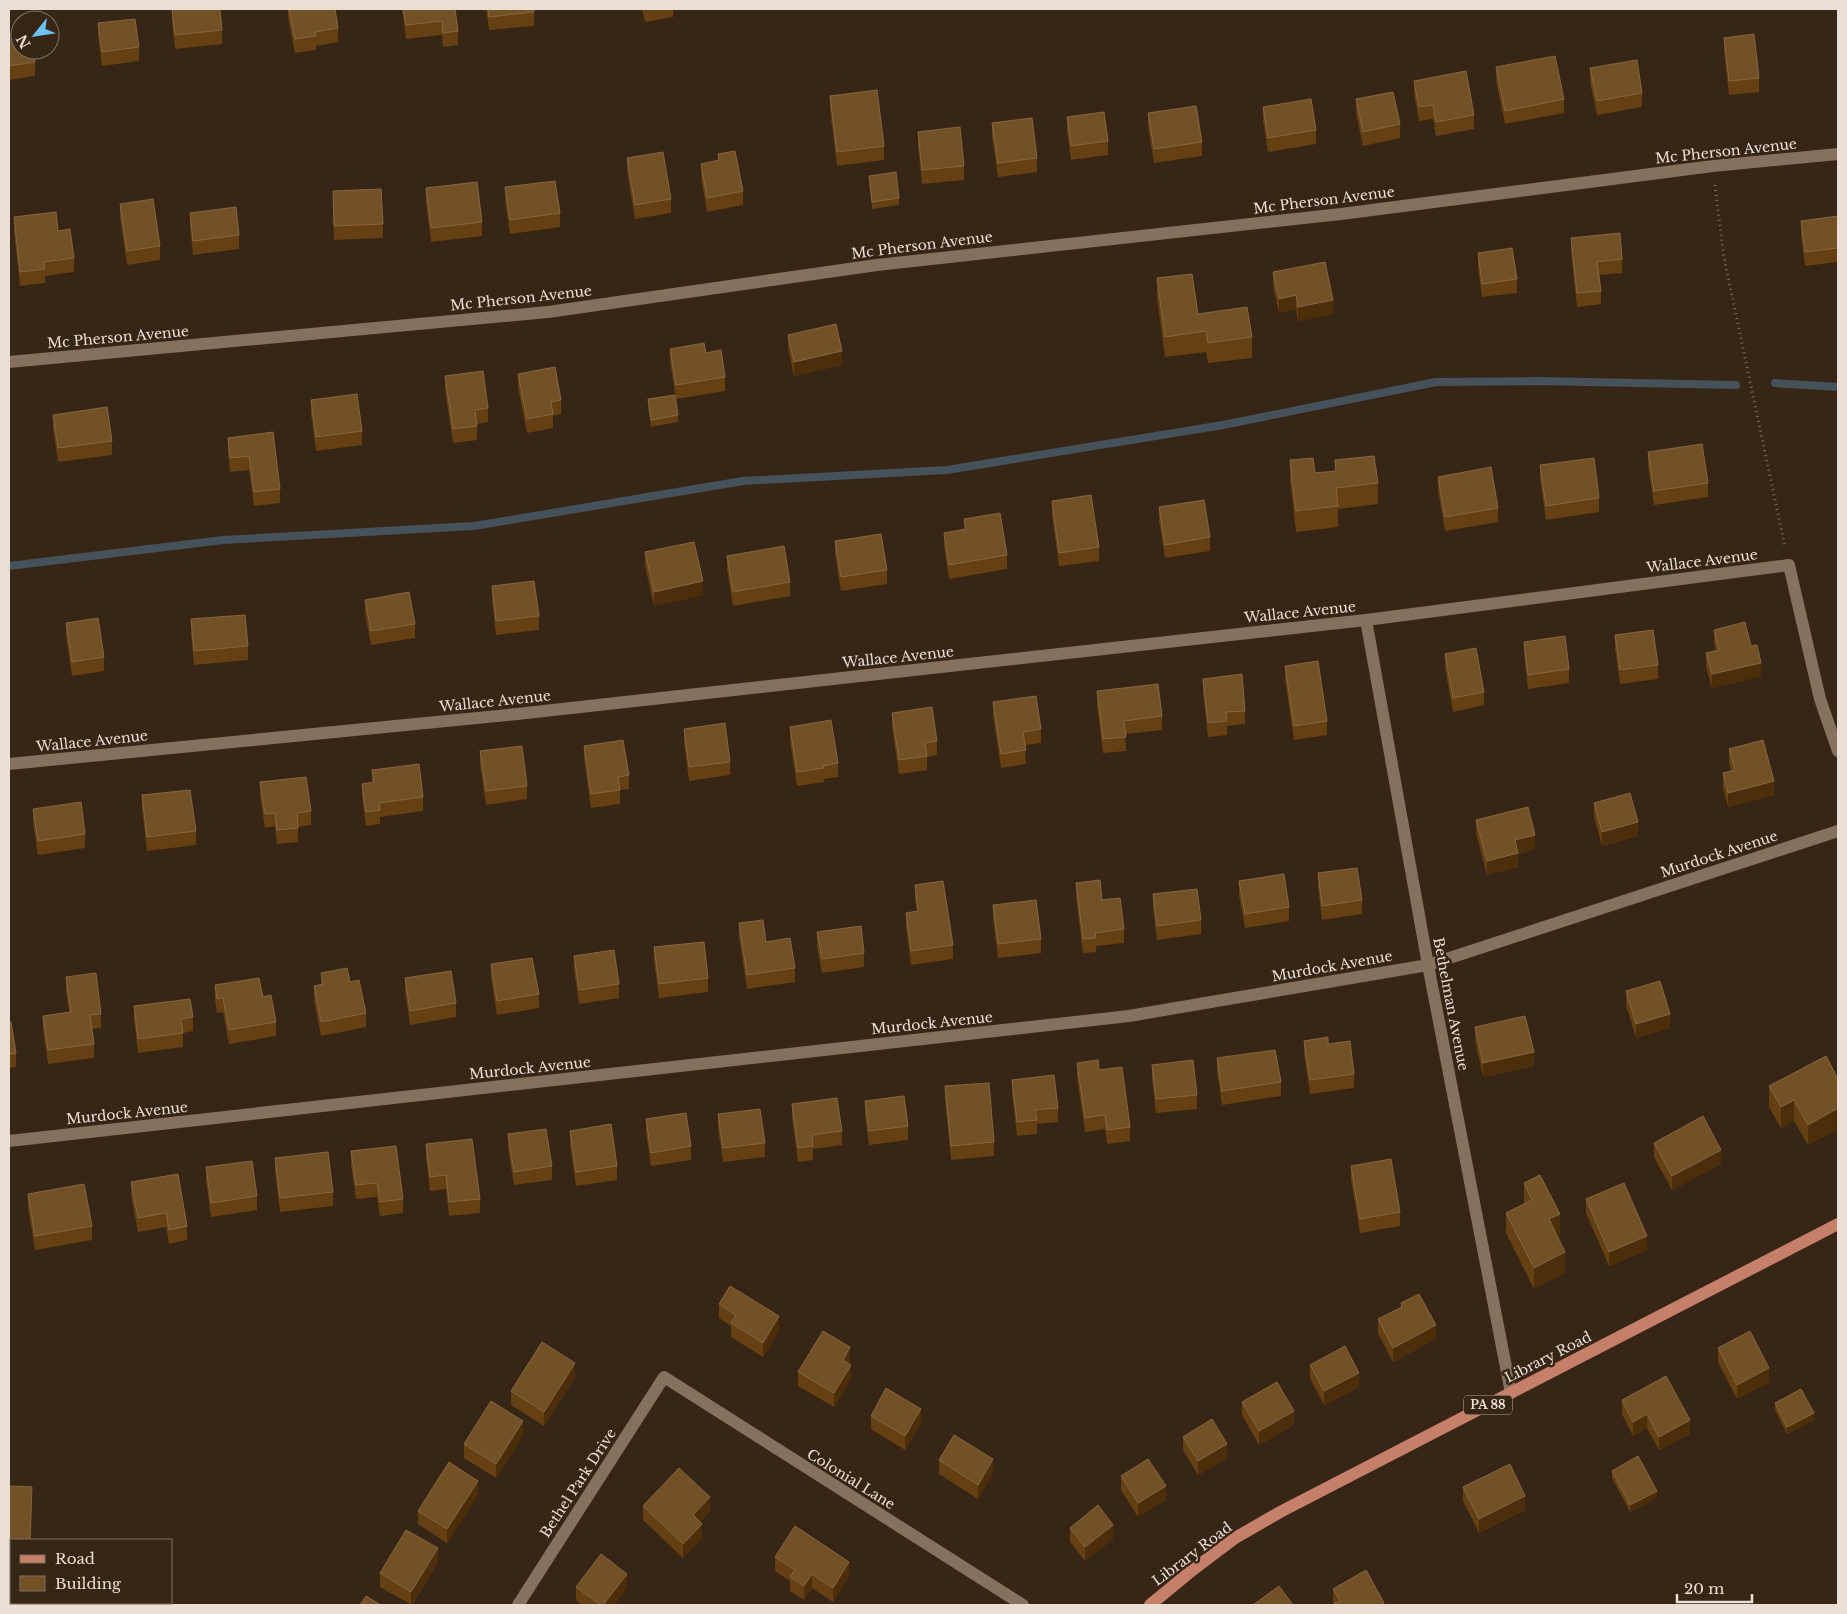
<svg xmlns="http://www.w3.org/2000/svg" width="1847" height="1614" viewBox="0 0 1847 1614" font-family="'Libre Baskerville',serif">
<style>
.lines{fill:none;stroke-linecap:round;stroke-linejoin:round}
.stream{stroke:#46525b;stroke-width:8}
.path{stroke:#7d6e61;stroke-width:3;stroke-dasharray:1 4;stroke-linecap:butt}
.street{stroke:#85715e;stroke-width:12}
.primary{stroke:#c67f69;stroke-width:12}
.wall{fill:#644012}
.shaded-wall{fill:#4c2e0b}
.building{fill:#735127;stroke:#866742}
.labels{text-anchor:middle;stroke-width:5;stroke-linejoin:round;paint-order:stroke}
.shield{fill:#372616;stroke:#b5a89c;stroke-width:1}
.shield-label{font-size:12px;font-weight:bold;fill:#ebdfd5}
.street-label{font-size:14px;fill:#ebdfd5;stroke:#372616}
</style>
<rect width="100%" height="100%" fill="#372616"/>
<g class="lines">
<path class="stream" d="M1775,383L1838,387
M9,566L223,540L474,526L743,481L947,470L1223,425L1436,382L1539,381L1736,385"/>
<path class="path" d="M1715,185L1724,258L1785,547"/>
<path class="street" d="M9,362L548,312L877,265L1341,214L1713,166L1838,154
M1366,620L1428,965L1511,1393
M9,764L517,714L1366,620L1789,565L1820,699L1838,751
M9,1141L1129,1016L1428,965L1838,831
M518,1605L664,1377L1023,1605"/>
<path class="primary" d="M1150,1605L1190,1572L1235,1538L1282,1511L1838,1224"/>
</g>
<path class="wall" d="M172,9L222,30V44L175,49L172,22Z
M288,9H335L338,28V42L316,46V50L295,53L288,18Z
M402,9H455L458,31V45L443,47L442,35L406,39Z
M486,9H534V26L489,30Z
M642,9H673V17L645,22Z
M98,23L139,47V61L102,66L98,37Z
M9,34L35,62V76L9,80Z
M1724,38L1759,78V92L1729,95L1724,51Z
M1496,67L1564,99V113L1505,124L1496,81Z
M1590,68L1642,93V107L1597,115L1590,82Z
M1414,81L1474,115V129L1436,136L1433,119L1419,121L1414,94Z
M830,96L884,146V160L837,166L830,110Z
M1356,99L1400,124V138L1363,146L1356,113Z
M1263,107L1316,130V144L1268,152L1263,121Z
M1148,113L1202,142V156L1154,163L1148,127Z
M1067,117L1108,141V155L1071,160L1067,131Z
M992,123L1037,158V172L998,177L992,137Z
M918,132L964,166V180L922,184L918,146Z
M718,154L743,191V205L707,212L701,178V164L718,161Z
M627,158L671,199V213L635,219L627,172Z
M869,176L899,198V205L872,209Z
M505,187L560,213V227L510,234L505,201Z
M426,188L482,222V236L431,242L426,202Z
M333,191L383,224V238L334,240Z
M120,204L160,246V260L127,265L120,217Z
M190,213L239,235V249L193,255L190,227Z
M1838,216V262L1805,266L1801,235V221Z
M14,217L58,231L74,258V272L45,276V283L20,286L14,231Z
M1571,238L1622,259V273L1599,275L1601,291V304L1577,307L1571,252Z
M1478,253L1517,279V293L1482,297L1478,267Z
M1273,272L1333,314L1298,321L1296,309L1279,313L1273,286Z
M1157,278L1198,314L1252,337V358L1208,363L1206,352L1165,357L1157,299Z
M788,335L842,365L794,376L788,349Z
M670,349L706,353L725,377V391L676,399L670,362Z
M518,374L561,400V414L553,416V428L527,433L518,388Z
M445,376L488,408V422L477,424V440L453,443L445,390Z
M648,399L678,415V422L651,427L648,406Z
M311,400L362,431V445L316,451L311,414Z
M53,415L112,441V455L58,462L53,429Z
M273,432L280,489V503L254,506L249,470L230,472L228,452V438Z
M1648,452L1708,483V497L1654,505L1648,466Z
M1290,460L1315,473L1335,471V460L1378,483V504L1338,509V527L1296,532L1290,481Z
M1540,465L1599,498V512L1546,520L1540,479Z
M1438,477L1498,508V522L1445,531L1438,491Z
M1052,501L1099,547V561L1059,566L1052,515Z
M1159,507L1210,537V551L1165,558L1159,521Z
M964,519L1007,555V569L949,579L944,547V533L964,529Z
M835,541L887,570V584L841,591L835,555Z
M645,552L703,595L654,606L645,566Z
M727,556L790,582V596L733,606L727,570Z
M492,586L539,616V630L496,635L492,600Z
M365,600L415,624V638L371,645L365,614Z
M191,619L248,646V660L194,665L191,633Z
M66,623L104,657V671L72,676L66,637Z
M1714,630L1751,646L1761,676L1712,688L1706,667V653L1716,651L1714,643Z
M1615,635L1658,665V679L1620,684L1615,649Z
M1524,642L1569,669V683L1528,689L1524,655Z
M1445,654L1484,692V705L1453,712L1445,668Z
M1285,666L1327,721V735L1294,740L1285,680Z
M1203,679L1245,711V724L1227,726V735L1208,737L1203,693Z
M1097,691L1162,716V730L1125,734L1126,751L1103,753L1097,705Z
M993,702L1041,729V743L1025,745L1026,764L1001,768L993,716Z
M892,713L937,741V755L927,757V770L899,774L892,727Z
M790,727L838,763V777L824,779V782L797,786L790,741Z
M684,729L730,762V775L689,781L684,743Z
M584,746L629,775V789L620,790V804L591,808L584,759Z
M1729,749L1774,795L1728,807L1723,787V773L1731,771L1729,763Z
M480,751L527,786V799L486,805L480,765Z
M372,770L423,797V811L380,817V824L366,826L362,798V784L372,782Z
M260,782L311,811V825L298,827V842L277,844L275,826L265,828L260,796Z
M142,795L196,831V845L147,851L142,809Z
M1594,803L1638,836L1602,846L1594,817Z
M33,809L85,834V848L38,855L33,823Z
M1476,820L1535,849L1518,854V867L1487,875L1476,833Z
M1318,873L1362,900V914L1322,920L1318,887Z
M1239,881L1289,907V921L1245,928L1239,895Z
M1076,883L1102,900L1124,929V943L1096,946V952L1083,953L1076,897Z
M915,885L953,945V959L911,965L906,927V913L917,911L915,899Z
M1153,894L1201,920V934L1157,940L1153,908Z
M993,905L1041,939V953L998,958L993,919Z
M739,923L766,942L795,968V982L747,989L739,937Z
M817,932L864,953V967L822,973L817,946Z
M654,947L708,978V992L659,998L654,961Z
M574,956L619,984V998L579,1004L574,970Z
M491,964L539,994V1008L497,1015L491,978Z
M321,973L350,982L366,1013V1027L321,1036L314,1000V986L321,985Z
M66,977L101,1014V1028L92,1029L94,1044V1058L48,1064L43,1030V1016L69,1012L66,991Z
M405,978L456,1003V1017L410,1025L405,992Z
M215,985L263,997L276,1022V1036L229,1044L223,1012L217,1013L215,999Z
M1626,991L1670,1028L1636,1038L1626,1005Z
M134,1006L193,1017V1031L183,1033V1047L138,1053L134,1020Z
M9,1022L16,1053V1067L9,1068Z
M1475,1027L1534,1066L1483,1077L1475,1041Z
M1304,1041L1328,1044L1354,1074V1088L1310,1094L1304,1055Z
M1217,1058L1281,1082V1096L1222,1105L1217,1072Z
M1077,1063L1099,1070L1130,1127V1141L1107,1144L1105,1129L1085,1132L1077,1077Z
M1152,1065L1197,1095V1109L1156,1113L1152,1079Z
M1838,1079V1129L1808,1145L1794,1121L1781,1128L1769,1107V1086Z
M1012,1080L1058,1108V1122L1037,1124V1134L1017,1136L1012,1094Z
M945,1086L994,1142V1156L951,1160L945,1100Z
M865,1101L908,1126V1140L869,1145L865,1115Z
M792,1104L842,1131V1145L813,1149V1160L798,1162L792,1118Z
M718,1114L765,1143V1157L723,1162L718,1128Z
M646,1119L691,1146V1160L651,1166L646,1133Z
M570,1131L617,1166V1180L576,1186L570,1145Z
M508,1134L552,1166V1180L514,1185L508,1148Z
M1654,1143L1721,1164L1672,1190L1654,1157Z
M426,1144L480,1199V1213L449,1216L446,1189L430,1191L426,1158Z
M351,1151L403,1199V1213L380,1216L377,1197L356,1199L351,1165Z
M275,1158L333,1192V1206L280,1212L275,1172Z
M1351,1166L1400,1212V1226L1360,1233L1351,1180Z
M206,1167L257,1196V1210L211,1217L206,1181Z
M131,1182L187,1226V1240L169,1244L166,1227L138,1232L131,1196Z
M1524,1183L1560,1235L1558,1236L1565,1273L1534,1289L1506,1233V1213L1524,1204Z
M28,1194L92,1226V1240L35,1250L28,1208Z
M1586,1199L1647,1250L1609,1266L1586,1213Z
M1401,1303L1436,1339L1393,1362L1378,1333V1319L1401,1307Z
M719,1304L779,1330L763,1357L731,1337V1326L719,1318Z
M1718,1348L1769,1382L1737,1399L1718,1362Z
M850,1361L849,1363L851,1378L834,1407L798,1386V1372Z
M1310,1365L1359,1387L1324,1405L1310,1378Z
M575,1377L544,1426L511,1405V1391Z
M1622,1400L1690,1434L1659,1450L1647,1428L1633,1436L1622,1414Z
M1242,1402L1294,1425L1259,1445L1242,1415Z
M1775,1403L1814,1420L1787,1434L1775,1410Z
M871,1416L921,1423L905,1450L871,1429Z
M523,1435L496,1478L464,1458V1444Z
M1183,1437L1227,1458L1198,1475L1183,1450Z
M939,1460L993,1473L978,1499L939,1474Z
M1612,1471L1657,1498L1630,1512L1612,1478Z
M1121,1476L1166,1500L1138,1517L1121,1490Z
M9,1486L32,1508L11,1540V1572H9Z
M1463,1487L1525,1510L1479,1533L1463,1501Z
M478,1494L447,1543L418,1524V1511Z
M643,1506L710,1511L700,1522L702,1538L683,1558L643,1520Z
M1070,1528L1113,1539L1085,1561L1070,1542Z
M775,1557L849,1576L833,1602L812,1588L804,1600L790,1591V1581L775,1571Z
M438,1562L412,1605L380,1587V1573Z
M576,1587L627,1588L614,1605H582L576,1600Z
M1333,1589L1384,1605L1334,1604L1333,1602Z
M79,1603H117L114,1605H81Z"/>
<path class="shaded-wall" d="M1296,295V309L1279,313V299Z
M1333,300V314L1298,321V307Z
M842,351V365L794,376V362Z
M703,581V595L654,606V592Z
M1761,663V676L1712,688V674Z
M1774,781V795L1728,807V793Z
M1638,822V836L1602,846V832Z
M1535,835V849L1518,854V867L1487,875V861L1515,840Z
M1670,1014V1028L1636,1038V1024Z
M1534,1052V1066L1483,1077V1063Z
M1794,1100V1121L1781,1128V1107Z
M1838,1108V1129L1808,1145V1125Z
M1721,1150V1164L1672,1190V1176Z
M1560,1214V1235L1549,1240V1219Z
M1647,1236V1250L1609,1266V1252Z
M1565,1252V1273L1534,1289V1268Z
M779,1316V1330L763,1357V1343Z
M1436,1325V1339L1393,1362V1348Z
M850,1347V1361L843,1374V1360Z
M575,1363V1377L544,1426V1412Z
M851,1365V1378L834,1407V1393Z
M1769,1368V1382L1737,1399V1385Z
M1359,1373V1387L1324,1405V1391Z
M921,1409V1423L905,1450V1436Z
M1294,1411V1425L1259,1445V1431Z
M1814,1413V1420L1787,1434V1427Z
M1647,1414V1428L1633,1436V1422Z
M1690,1420V1434L1659,1450V1437Z
M523,1421V1435L496,1478V1464Z
M1227,1444V1458L1198,1475V1461Z
M993,1459V1473L978,1499V1485Z
M478,1481V1494L447,1543V1529Z
M1166,1486V1500L1138,1517V1503Z
M32,1487V1508L31,1540H30Z
M1657,1491V1498L1630,1512V1505Z
M1525,1496V1510L1479,1533V1519Z
M710,1497V1511L693,1529V1515Z
M702,1524V1538L683,1558V1544Z
M1113,1525V1539L1085,1561V1547Z
M438,1548V1562L411,1605V1592Z
M849,1562V1576L833,1602V1588Z
M627,1574V1588L614,1605H603Z
M812,1574V1588L804,1600V1586Z
M103,1603H117L114,1605H101Z"/>
<path class="building" d="M172,9H220L222,30L175,35Z
M289,9H335L338,28L315,32L316,36L295,39Z
M403,9H455L458,31L443,33L442,21L406,25Z
M488,9H534V12L489,17Z
M135,19L139,47L102,52L98,23Z
M20,32V50H34L35,62L9,66V34Z
M1754,34L1759,78L1729,81L1724,38Z
M1555,56L1564,99L1505,111L1496,67Z
M1637,60L1642,93L1597,101L1590,68Z
M1466,71L1474,115L1436,122L1433,105L1419,107L1414,81Z
M877,90L884,146L837,152L830,96Z
M1393,92L1400,124L1363,132L1356,99Z
M1311,99L1316,130L1268,138L1263,107Z
M1196,106L1202,142L1154,149L1148,113Z
M1104,112L1108,141L1071,146L1067,117Z
M1032,118L1037,158L998,163L992,123Z
M960,127L964,166L922,170L918,132Z
M735,151L743,191L707,198L701,164L719,160L718,154Z
M663,152L671,199L635,205L627,158Z
M896,172L899,198L872,202L869,176Z
M555,181L560,213L510,220L505,187Z
M477,182L482,222L431,228L426,188Z
M381,189L383,224L334,226L333,191Z
M153,199L160,246L127,251L120,204Z
M236,207L239,235L193,241L190,213Z
M56,212L58,231L70,229L74,258L44,262L45,269L20,272L14,217Z
M1838,216V248L1805,252L1801,221Z
M1620,233L1622,259L1597,262L1601,291L1577,293L1571,238Z
M1512,248L1517,279L1482,284L1478,253Z
M1325,262L1333,300L1298,307L1296,295L1279,299L1273,272Z
M1192,274L1198,314L1247,307L1252,337L1208,343L1206,331L1165,337L1157,278Z
M836,324L842,351L794,362L788,335Z
M704,343L706,353L721,350L725,377L676,385L670,349Z
M555,367L561,400L551,402L553,414L527,419L518,374Z
M483,371L488,408L475,410L477,426L453,429L445,376Z
M357,394L362,431L316,437L311,400Z
M675,395L678,415L651,420L648,399Z
M107,407L112,441L58,448L53,415Z
M273,432L280,489L254,492L249,456L230,458L228,438Z
M1702,444L1708,483L1654,491L1648,452Z
M1374,456L1378,483L1336,488L1338,506L1296,511L1290,460L1313,458L1315,473L1336,471L1335,460Z
M1594,458L1599,498L1546,506L1540,465Z
M1491,467L1498,508L1445,517L1438,477Z
M1091,495L1099,547L1059,553L1052,501Z
M1204,500L1210,537L1165,545L1159,507Z
M1000,513L1007,555L949,565L944,533L966,529L964,519Z
M881,534L887,570L841,577L835,541Z
M694,542L703,581L654,592L645,552Z
M784,546L790,582L733,592L727,556Z
M534,581L539,616L496,621L492,586Z
M409,592L415,624L371,631L365,600Z
M245,615L248,646L194,651L191,619Z
M98,618L104,657L72,662L66,623Z
M1745,622L1751,646L1757,645L1761,663L1712,674L1706,653L1719,650L1714,630Z
M1653,630L1658,665L1620,670L1615,635Z
M1565,636L1569,669L1528,675L1524,642Z
M1476,648L1484,692L1453,698L1445,654Z
M1318,661L1327,721L1294,726L1285,666Z
M1242,674L1245,711L1226,712L1227,721L1208,723L1203,679Z
M1158,684L1162,716L1124,721L1126,737L1103,739L1097,691Z
M1036,696L1041,729L1023,732L1026,750L1001,754L993,702Z
M932,707L937,741L925,743L927,756L899,760L892,713Z
M831,720L838,763L823,766L824,768L797,772L790,727Z
M725,723L730,762L689,767L684,729Z
M623,740L629,775L618,777L620,790L591,794L584,746Z
M1763,740L1774,781L1728,793L1723,773L1735,770L1729,749Z
M522,746L527,786L486,791L480,751Z
M419,764L423,797L379,803L380,810L366,812L362,784L374,782L372,770Z
M306,777L311,811L297,813L298,828L277,830L275,813L265,814L260,782Z
M190,790L196,831L147,837L142,795Z
M1630,793L1638,822L1602,832L1594,803Z
M81,802L85,834L38,841L33,809Z
M1528,807L1535,835L1515,840L1518,853L1487,861L1476,820Z
M1357,868L1362,900L1322,906L1318,873Z
M1284,874L1289,907L1245,914L1239,881Z
M1100,880L1102,900L1120,898L1124,929L1095,933L1096,938L1083,939L1076,883Z
M943,881L953,945L911,951L906,913L918,911L915,885Z
M1197,889L1201,920L1157,926L1153,894Z
M1036,900L1041,939L998,944L993,905Z
M763,920L766,942L790,938L795,968L747,975L739,923Z
M861,926L864,953L822,959L817,932Z
M704,942L708,978L659,984L654,947Z
M614,950L619,984L579,990L574,956Z
M532,958L539,994L497,1001L491,964Z
M347,968L350,982L359,980L366,1013L321,1022L314,986L323,984L321,973Z
M451,971L456,1003L410,1011L405,978Z
M96,973L101,1014L90,1015L94,1044L48,1050L43,1016L71,1012L66,977Z
M259,978L263,997L271,995L276,1022L229,1030L223,998L217,999L215,985Z
M1660,981L1670,1014L1636,1024L1626,991Z
M190,999L193,1017L181,1019L183,1033L138,1039L134,1006Z
M1525,1016L1534,1052L1483,1063L1475,1027Z
M9,1022H11L16,1053L9,1054Z
M1328,1037V1044L1350,1041L1354,1074L1310,1080L1304,1041Z
M1275,1050L1281,1082L1222,1091L1217,1058Z
M1826,1056L1838,1079V1108L1808,1125L1794,1100L1781,1107L1769,1086Z
M1098,1060L1099,1070L1122,1067L1130,1127L1107,1130L1105,1115L1085,1118L1077,1063Z
M1193,1060L1197,1095L1156,1099L1152,1065Z
M1054,1075L1058,1108L1035,1110L1037,1120L1017,1122L1012,1080Z
M989,1083L994,1142L951,1146L945,1086Z
M904,1096L908,1126L869,1131L865,1101Z
M837,1098L842,1131L812,1135L813,1146L798,1148L792,1104Z
M760,1109L765,1143L723,1148L718,1114Z
M686,1113L691,1146L651,1153L646,1119Z
M1703,1116L1721,1150L1672,1176L1654,1143Z
M611,1124L617,1166L576,1172L570,1131Z
M546,1129L552,1166L514,1172L508,1134Z
M472,1139L480,1199L449,1202L446,1175L430,1177L426,1144Z
M396,1146L403,1199L380,1202L377,1183L356,1185L351,1151Z
M328,1152L333,1192L280,1198L275,1158Z
M1391,1159L1400,1212L1360,1219L1351,1166Z
M252,1161L257,1196L211,1203L206,1167Z
M178,1174L187,1226L169,1230L166,1213L138,1218L131,1182Z
M1540,1175L1560,1214L1549,1219L1565,1252L1534,1268L1506,1213L1532,1200L1524,1183Z
M1624,1183L1647,1236L1609,1252L1586,1199Z
M84,1184L92,1226L35,1236L28,1194Z
M730,1286L779,1316L763,1343L731,1323L736,1315L719,1304Z
M1419,1294L1436,1325L1393,1348L1378,1319L1402,1307L1401,1303Z
M823,1331L850,1347L843,1360L851,1365L834,1393L798,1372Z
M1750,1331L1769,1368L1737,1385L1718,1348Z
M542,1342L575,1363L544,1412L511,1391Z
M1345,1346L1359,1373L1324,1391L1310,1365Z
M1666,1376L1690,1420L1659,1437L1647,1414L1633,1422L1622,1400Z
M1277,1382L1294,1411L1259,1431L1242,1402Z
M886,1388L921,1409L905,1436L871,1416Z
M1801,1389L1814,1413L1787,1427L1775,1403Z
M491,1401L523,1421L496,1464L464,1444Z
M1212,1419L1227,1444L1198,1461L1183,1437Z
M954,1435L993,1459L978,1485L939,1460Z
M1638,1456L1657,1491L1630,1505L1612,1471Z
M1148,1459L1166,1486L1138,1503L1121,1476Z
M449,1462L478,1481L447,1529L418,1511Z
M1510,1464L1525,1496L1479,1519L1463,1487Z
M679,1468L710,1497L693,1515L702,1524L683,1544L643,1506Z
M9,1486L32,1487L30,1540H11V1551H9Z
M1098,1505L1113,1525L1085,1547L1070,1528Z
M795,1526L849,1562L833,1588L812,1574L804,1586L790,1577L795,1570L775,1557Z
M406,1530L438,1548L411,1592L380,1573Z
M601,1554L627,1574L603,1605H601L576,1587Z
M1366,1570L1384,1603L1381,1605H1332L1340,1601L1333,1589Z
M1279,1586L1293,1605H1253Z
M366,1596L381,1605H360Z
M93,1603H103L101,1605H95Z"/>
<g class="labels">
<rect class="shield" x="1464" y="1395.5" width="48" height="19" rx="4"/>
<g class="shield-label">
<text x="1488" y="1409">PA 88</text>
</g>
<g class="street-label">
<text transform="translate(1726 151) rotate(-6)" y="5">Mc Pherson Avenue</text>
<text transform="translate(1324 200) rotate(-7)" y="5">Mc Pherson Avenue</text>
<text transform="translate(922 245) rotate(-7)" y="5">Mc Pherson Avenue</text>
<text transform="translate(521 298) rotate(-6)" y="5">Mc Pherson Avenue</text>
<text transform="translate(118 337) rotate(-5)" y="5">Mc Pherson Avenue</text>
<text transform="translate(1702 561) rotate(-7)" y="5">Wallace Avenue</text>
<text transform="translate(1300 612) rotate(-6)" y="5">Wallace Avenue</text>
<text transform="translate(898 657) rotate(-6)" y="5">Wallace Avenue</text>
<text transform="translate(495 701) rotate(-6)" y="5">Wallace Avenue</text>
<text transform="translate(92 741) rotate(-6)" y="5">Wallace Avenue</text>
<text transform="translate(1719 854) rotate(-18)" y="5">Murdock Avenue</text>
<text transform="translate(1332 966) rotate(-10)" y="5">Murdock Avenue</text>
<text transform="translate(1451 1004) rotate(79)" y="5">Bethelman Avenue</text>
<text transform="translate(932 1023) rotate(-6)" y="5">Murdock Avenue</text>
<text transform="translate(530 1068) rotate(-6)" y="5">Murdock Avenue</text>
<text transform="translate(127 1113) rotate(-6)" y="5">Murdock Avenue</text>
<text transform="translate(1548 1357) rotate(-27)" y="5">Library Road</text>
<text transform="translate(851 1479) rotate(32)" y="5">Colonial Lane</text>
<text transform="translate(578 1483) rotate(-57)" y="5">Bethel Park Drive</text>
<text transform="translate(1192 1554) rotate(-37)" y="5">Library Road</text>
</g>
</g>
<rect width="1847" height="1614" fill="none" stroke="#ebdfd5" stroke-width="20"/>
<rect x="10" y="1539" width="162" height="65" fill="#372616" stroke="#7f7062"/>
<rect x="20" y="1555" width="25" height="8" fill="#c67f69" stroke="#7f7062"/>
<text x="55" y="1564" font-size="15" fill="#ebdfd5">Road</text>
<rect x="20" y="1576" width="25" height="15" fill="#735127" stroke="#7f7062"/>
<text x="55" y="1589" font-size="15" fill="#ebdfd5">Building</text>
<g transform="translate(35 35) rotate(240)"><circle r="24" fill="#372616" stroke="#7f7062"/>
<path d="M0-4L9 19L0 12L-9 19Z" fill="#6fc2f4"/>
<text y="-8" font-size="14" font-weight="bold" text-anchor="middle" fill="#ebdfd5">N</text>
</g>
<path d="M1677 1594v8h75v-8" fill="none" stroke="#ebdfd5" stroke-width="2.5"/>
<text x="1684" y="1594" font-size="15" fill="#ebdfd5" stroke="#372616" stroke-width="4" paint-order="stroke">20 m</text>
</svg>
